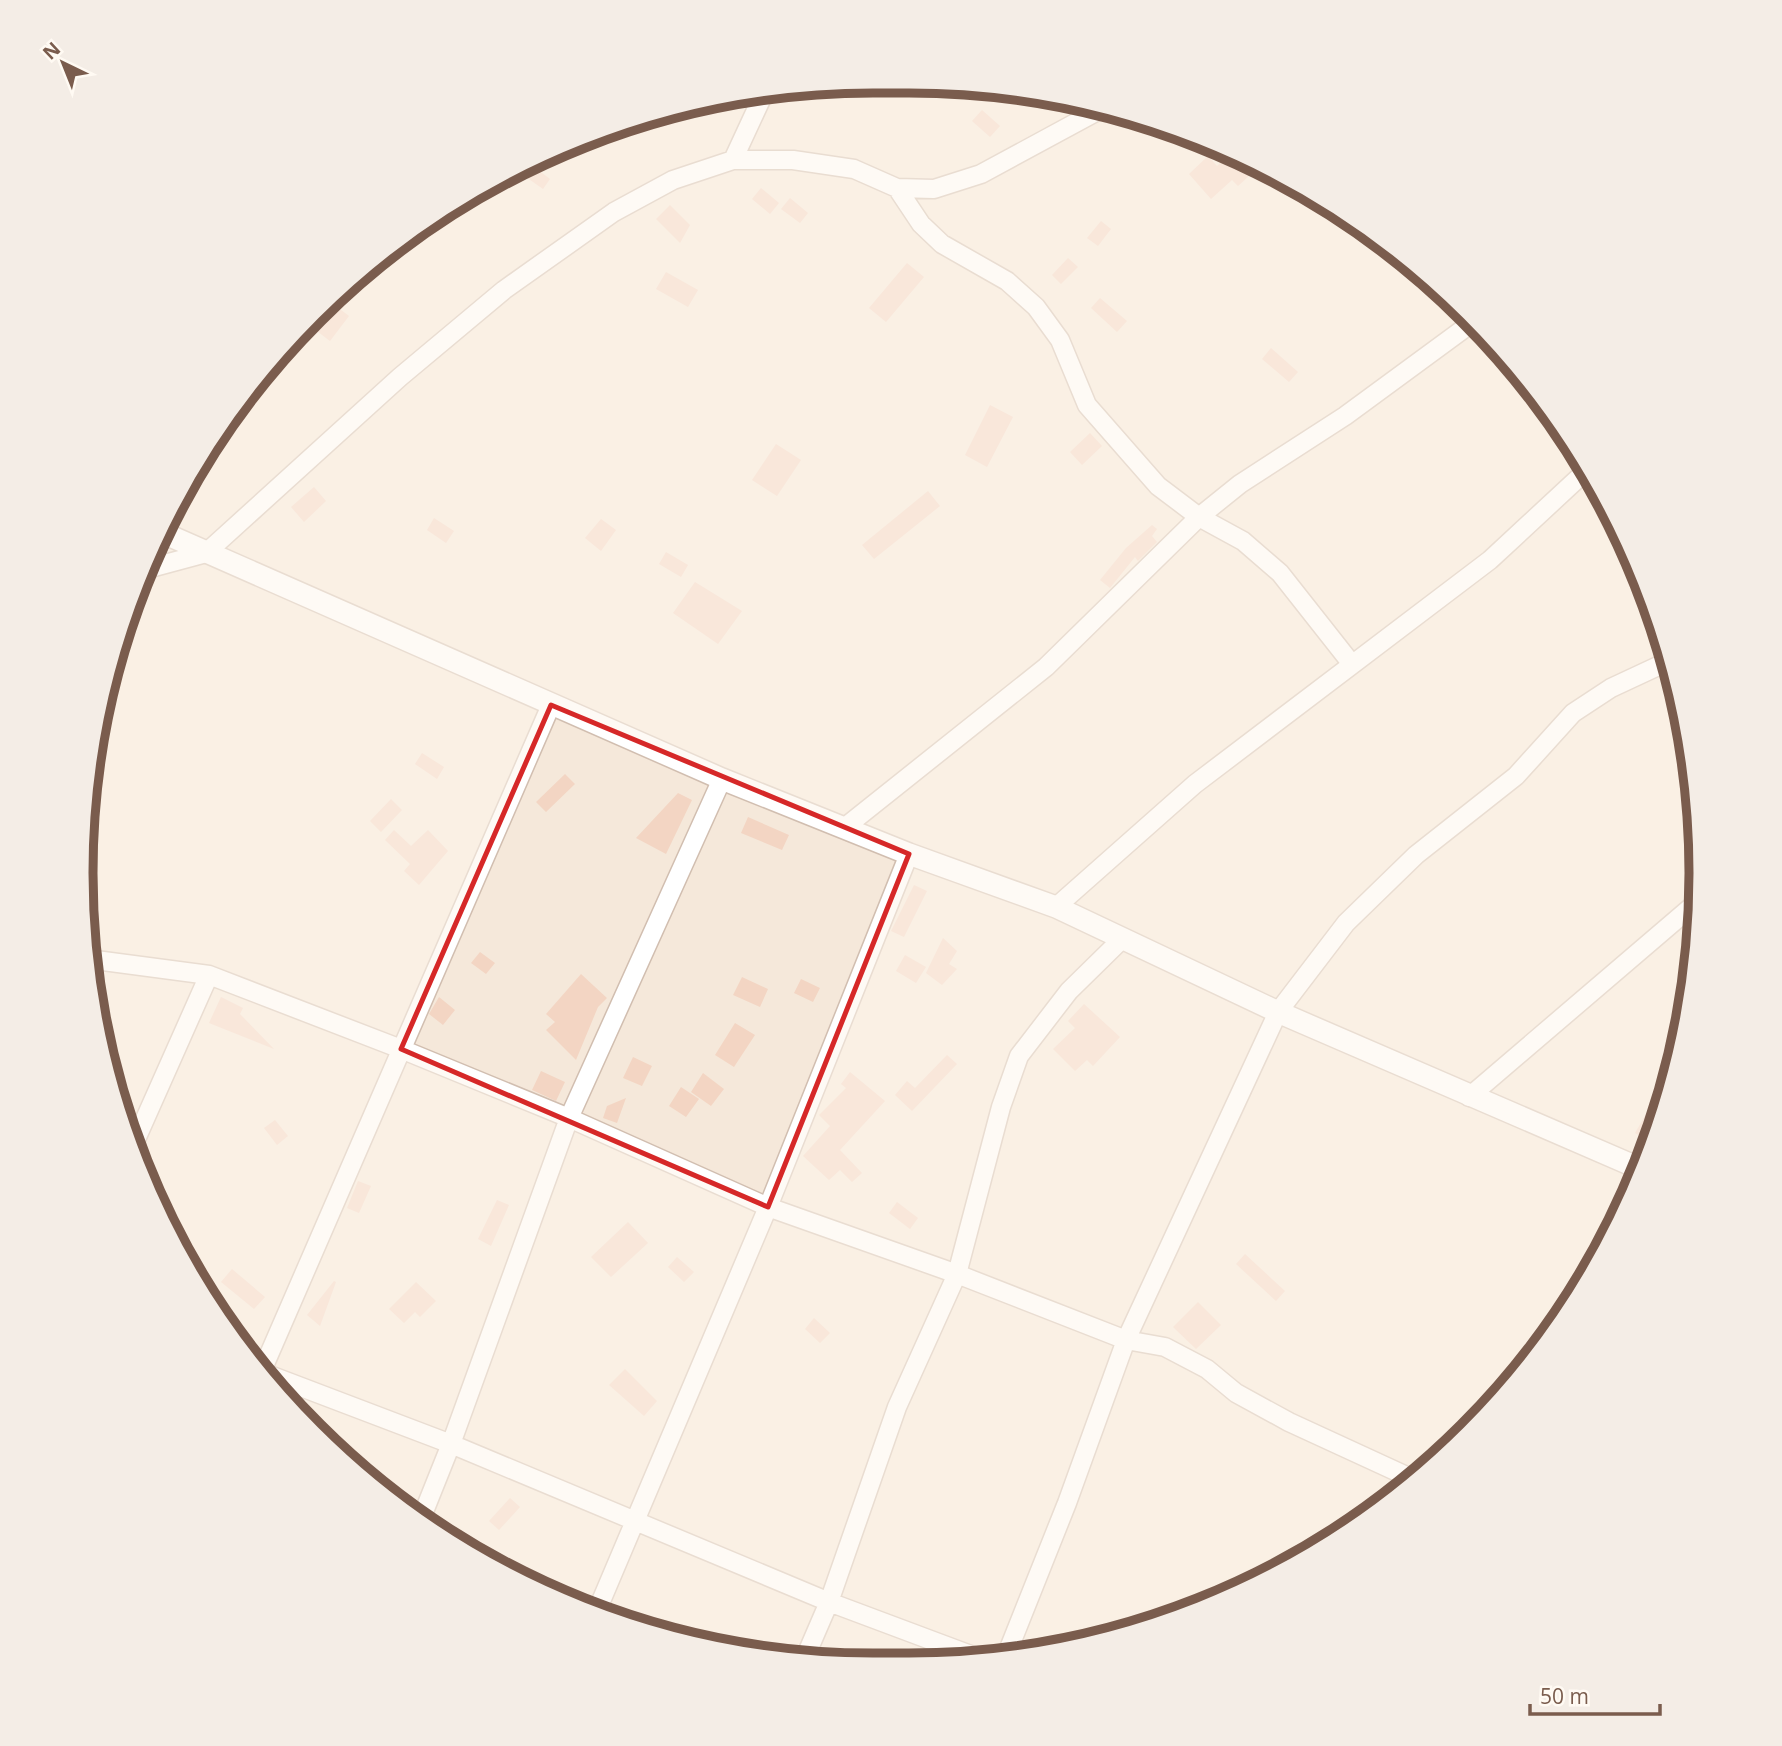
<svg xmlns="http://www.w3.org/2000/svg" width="1782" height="1746" viewBox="0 0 1782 1746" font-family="'Open Sans',sans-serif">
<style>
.residential{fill:#f5e8da}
.building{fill:#f3d5c3}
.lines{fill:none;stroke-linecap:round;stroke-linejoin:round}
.minor-casing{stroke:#d1beb0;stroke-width:21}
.tertiary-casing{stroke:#d1beb0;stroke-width:24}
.minor{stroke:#fff;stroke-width:18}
.tertiary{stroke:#fff;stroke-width:21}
.marked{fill:none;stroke:#d62828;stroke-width:5;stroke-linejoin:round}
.rim{fill:none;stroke:#7a5c4d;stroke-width:9}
</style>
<rect width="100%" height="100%" fill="#fdf6ec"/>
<path class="residential" d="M90 873a801 801 0 1 1 1602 0a801 801 0 1 1-1602 0Z"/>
<path class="building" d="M982,110L1000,126L990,137L972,121Z
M1232,153L1260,166L1238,186L1232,180L1211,199L1189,174L1208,156L1217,166Z
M529,163L550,179L543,189L516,170Z
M761,188L779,203L770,214L752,199Z
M790,198L808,213L800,223L781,209Z
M670,205L690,225L680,243L656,219Z
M1101,221L1111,229L1098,246L1087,238Z
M1068,258L1078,267L1061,284L1052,275Z
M907,263L924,277L886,322L869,308Z
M666,272L698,290L688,307L656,289Z
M1100,298L1127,321L1117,332L1091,308Z
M328,300L349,316L330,341L305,322Z
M1271,348L1298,372L1289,382L1262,359Z
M990,405L1013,417L987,467L965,455Z
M1090,433L1102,446L1082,465L1070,452Z
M776,444L801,460L777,496L752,480Z
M314,487L326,501L304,522L291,507Z
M928,491L940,506L874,559L862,545Z
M434,518L454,531L446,543L427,530Z
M601,519L616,530L601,551L585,538Z
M1152,525L1157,529L1152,536L1157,542L1138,561L1135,557L1110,588L1100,580L1126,548Z
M666,552L688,565L681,577L659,564Z
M695,582L742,611L718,644L673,613Z
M422,753L444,767L437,779L415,764Z
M565,774L575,784L546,812L536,802Z
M678,793L692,800L666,854L636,838Z
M391,799L402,810L381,832L370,821Z
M748,817L789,835L782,850L741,833Z
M394,830L411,846L428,830L448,851L419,885L404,871L410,864L385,840Z
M914,885L927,891L904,937L891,931Z
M943,938L957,951L949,964L957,969L942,985L926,973Z
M480,952L495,963L486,974L471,963Z
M905,955L926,967L916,983L896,971Z
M581,974L607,998L598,1007L576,1060L546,1030L555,1022L546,1014Z
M742,977L768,989L760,1007L733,995Z
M801,979L820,988L813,1002L794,993Z
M221,997L243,1008L240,1014L274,1049L209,1023Z
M439,997L455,1010L443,1025L429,1014Z
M1084,1004L1120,1037L1093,1066L1087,1060L1075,1071L1053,1049L1075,1028L1068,1021Z
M735,1023L755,1035L734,1067L715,1055Z
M947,1055L957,1064L912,1111L895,1095L907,1081L915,1088Z
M633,1057L652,1066L642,1086L623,1078Z
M541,1071L565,1082L556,1101L532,1090Z
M850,1072L885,1101L840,1150L862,1173L852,1182L840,1170L829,1180L803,1156L830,1126L819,1115L846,1088L841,1084Z
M703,1073L724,1089L711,1106L691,1092Z
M1668,1076L1671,1077L1659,1128L1652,1143L1635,1133Z
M681,1087L699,1099L686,1117L669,1106Z
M626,1098L617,1123L603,1118L607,1106Z
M275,1120L288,1136L277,1145L264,1128Z
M358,1181L371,1186L359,1213L347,1208Z
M497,1200L509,1205L491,1246L478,1239Z
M897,1202L918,1218L910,1229L889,1213Z
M628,1222L648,1243L611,1277L591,1257Z
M1245,1254L1285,1291L1276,1301L1236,1264Z
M677,1257L694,1272L684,1282L668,1267Z
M232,1269L265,1297L254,1309L221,1282Z
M334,1281L336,1282L320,1326L307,1315Z
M416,1282L436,1301L420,1317L415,1312L404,1323L389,1309Z
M1198,1302L1221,1325L1196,1349L1173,1327Z
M814,1318L830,1333L820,1343L805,1329Z
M625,1369L657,1401L644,1416L609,1385Z
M510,1498L520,1507L499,1530L489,1521Z"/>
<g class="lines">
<defs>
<path id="minor" d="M733,160L765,91
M897,188L921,224L942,244L1007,281L1036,307L1060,340L1087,405L1158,486L1199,517L1243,541L1280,573L1351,663
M139,575L154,567L206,553L400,377L504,290L614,212L673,180L733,160H793L854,169L897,188L934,189L981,174L1103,108
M844,828L1046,667L1199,517L1240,484L1345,416L1473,322
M1056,907L1195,784L1490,560L1587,470
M88,959L209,975L401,1049L569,1118L768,1207L957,1274L1126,1340L1165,1347L1207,1369L1236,1393L1289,1422L1415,1480
M1469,1097L1697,902
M133,1146L209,975
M259,1371L451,1444L829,1602L984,1660
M261,1373L551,705
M421,1519L451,1444L569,1118L722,779
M596,1613L768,1207L909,854
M1006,1656L1067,1503L1126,1340L1278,1012L1346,923L1416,855L1516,776L1573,713L1611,688L1671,660
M804,1660L829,1602L897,1407L957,1274L1001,1107L1019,1056L1069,991L1122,939"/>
<path id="tertiary" d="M161,532L722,779L909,854L1056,907L1278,1012L1641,1169"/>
</defs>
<use href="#minor" class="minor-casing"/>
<use href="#tertiary" class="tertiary-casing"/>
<use href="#minor" class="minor"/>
<use href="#tertiary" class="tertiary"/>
</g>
<path d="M0 0H1782V1746H0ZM551,705L909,854L768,1207L401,1049Z" fill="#fdf6ec" fill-opacity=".55" fill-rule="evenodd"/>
<path class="marked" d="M551,705L909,854L768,1207L401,1049Z"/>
<path d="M0 0H1782V1746H0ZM873 93H909A780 780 0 0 1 1689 873V873A780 780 0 0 1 909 1653H873A780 780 0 0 1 93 873V873A780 780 0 0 1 873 93Z" fill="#f4ede6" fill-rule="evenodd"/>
<path class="rim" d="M873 93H909A780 780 0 0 1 1689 873V873A780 780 0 0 1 909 1653H873A780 780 0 0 1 93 873V873A780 780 0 0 1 873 93Z"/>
<g transform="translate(63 63) rotate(317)" stroke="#fffaf3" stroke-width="5" paint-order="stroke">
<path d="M0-5L12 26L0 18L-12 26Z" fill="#7a5c4d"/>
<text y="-10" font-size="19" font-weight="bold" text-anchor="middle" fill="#7a5c4d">N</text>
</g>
<path d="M1530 1704v10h130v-10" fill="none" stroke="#7a5c4d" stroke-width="3.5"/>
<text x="1540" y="1704" font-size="21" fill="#7a5c4d" stroke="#fffaf3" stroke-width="5" paint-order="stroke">50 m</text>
</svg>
